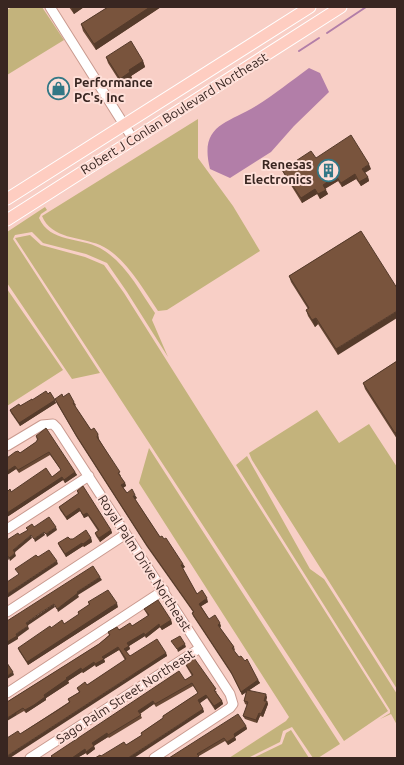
<svg xmlns="http://www.w3.org/2000/svg" width="404" height="765" viewBox="0 0 404 765" font-family="Ubuntu,sans-serif">
<style>
.green{fill:#c3b37c}
.water{fill:#b27ea8}
.lines{fill:none;stroke-linecap:round;stroke-linejoin:round}
.stream{stroke:#b27ea8;stroke-width:2}
.minor-casing{stroke:#ca9a8f;stroke-width:11}
.major-casing{stroke:#fff;stroke-width:13}
.minor{stroke:#fff;stroke-width:9}
.major{stroke:#fecdc1;stroke-width:11}
.wall{fill:#684834}
.shaded-wall{fill:#553b2b}
.building{fill:#79543d;stroke:#553b2b}
.labels{text-anchor:middle;stroke-width:4;stroke-linejoin:round;paint-order:stroke}
.poi-label{font-size:13px;font-weight:bold;fill:#392621;stroke:#fedfd8;text-anchor:start}
.street-label{font-size:13px;fill:#392621;stroke:#fedfd8}
</style>
<rect width="100%" height="100%" fill="#f8cfc6"/>
<path class="green" d="M12,7H42L64,40L7,75V10Z
M198,119V158L233,206L260,251L167,310L158,311C143,289 125,256 100,245C81,237 51,239 42,216Z
M45,207L47,210L41,214L39,218C50,243 80,237 100,248C125,262 139,290 155,313L152,320L168,357L127,292L107,263L86,254L43,243L32,232L15,235L13,239L100,373L72,379L7,283V232Z
M30,235L41,245L85,257L104,265L124,293L388,711L344,741L15,238Z
M7,289L63,370L7,406Z
M317,410L339,443L369,424L397,467V689L252,460L249,453Z
M149,448L340,744L318,758H313L292,727L283,731L280,742L248,758H229L286,721L289,717L139,483Z
M247,456L310,569L324,579L397,694V725L391,714L380,719L390,713V710L236,465Z
M291,730L309,758H253L282,744L286,733Z"/>
<path class="water" d="M309,68L320,73L329,92L294,126L271,152L230,178L210,169C199,125 226,124 256,106C274,95 291,81 309,68Z"/>
<g class="lines">
<path class="stream" d="M327,33L366,7
M299,51L319,38"/>
<defs>
<path id="minor" d="M50,7L133,139
M7,446L42,425L53,424L57,428L230,694L233,704L230,708L154,758
M7,529L89,476
M7,612L126,534
M7,693L164,590
M30,758L200,648"/>
<path id="major" d="M7,199L310,7
M7,220L341,7"/>
</defs>
<use href="#minor" class="minor-casing"/>
<use href="#major" class="major-casing"/>
<use href="#minor" class="minor"/>
<use href="#major" class="major"/>
</g>
<path class="wall" d="M69,7H84L74,14Z
M108,7H161L96,50L83,31L81,24Z
M106,57L143,61L145,67L131,76L132,78L122,85L108,63Z
M316,158L371,169L365,173L368,177L369,181L361,186L356,179L342,187L338,181L325,189L328,194L320,199L317,194L302,203L284,174L282,170Z
M361,231L338,355L318,324L315,327L308,316L306,310L308,309L291,282L289,276Z
M397,361V439L365,389L363,383Z
M48,394L56,403L20,426L11,413L10,410Z
M63,397L74,402L76,405L75,406L91,430L98,434L99,438V439L121,476H120L125,483L126,486L123,487L127,493L137,498L135,499L160,537L185,567L182,568L197,594L208,602L201,606L209,619L221,626L220,628L234,647L235,650L234,651L239,657L258,680L260,683L249,690L267,697L266,701H267L268,704L263,717L260,716L257,723L245,719L243,716L247,705L245,704L244,701L246,692L242,695L232,675L193,616L192,613L193,612L147,547L77,438L56,402L55,399Z
M36,436L75,472L77,475L65,483L63,480L7,517V492H11L52,477L61,470L50,455L19,473L16,469L7,475L20,453L36,442L37,440Z
M77,491L111,530L112,533L100,542L96,536L95,533L98,531L88,516L84,518L80,511L67,520L60,510L59,507L78,494Z
M91,538L92,542L84,547L83,546L66,557L59,546L58,543L70,539Z
M88,602L118,607L28,665L19,651L18,648L51,628L64,624L79,615L78,612L89,605Z
M144,609L171,620L172,624L162,630L160,627L146,638L145,636L129,646L130,649L126,651L130,656L166,653L167,656L20,734L69,702L68,699L79,692L77,688L87,685L125,660L119,650L104,659L105,662L96,667L95,665L83,673L82,672L68,681L69,683L46,698V700L26,713L24,711L17,715L7,702L99,644L109,635L108,632L132,626L148,616Z
M185,663L217,692H216L222,701L223,704L215,710L207,698L199,703L203,709L204,712L101,756L126,745L142,735L141,733L163,718V716L198,693L193,686L156,707L154,704L140,714L142,718L109,738L108,737L94,746L95,749L87,755L86,753L77,758H52L51,756L192,676L186,666Z
M246,726L247,729L235,737L236,740L228,745L225,741L199,756L169,758Z"/>
<path class="shaded-wall" d="M71,7H84L74,14Z
M150,7H161L96,50L94,44Z
M143,61L145,67L131,76L132,78L122,85L120,79L129,70Z
M369,164L371,169L364,173L362,169Z
M355,174L356,179L342,187L341,183Z
M336,176L338,181L324,189L323,185Z
M368,177L369,181L361,186L359,182Z
M315,189L317,194L302,203L301,198Z
M326,190L328,194L320,199L318,194Z
M397,311V318L338,355L336,349Z
M316,318L318,324L315,327L312,320Z
M55,400L56,403L20,426L19,423Z
M397,432V439L395,433Z
M15,466L16,469L7,475V471Z
M75,472L77,475L65,483L64,480Z
M62,477L63,480L7,517V513Z
M125,483L126,486L123,488L121,485Z
M135,495L137,498L134,500L133,496Z
M79,508L80,511L67,520L66,517Z
M87,513L88,516L84,518L83,515Z
M56,527L57,530L47,537L46,534Z
M111,530L112,533L100,542L99,538Z
M44,532L45,535L35,542L34,539Z
M31,535L32,538L14,553L13,550Z
M91,538L92,542L84,547L83,544Z
M82,543L83,546L66,557L65,554Z
M15,553L16,556L10,561L9,558Z
M8,556L9,559L7,561V557Z
M57,561L58,564L7,598V594Z
M183,564L185,567L182,569L181,565Z
M100,577L102,580L78,595L79,597L58,612L57,609L77,592Z
M207,598L208,602L200,607L199,604Z
M117,603L118,607L28,665L27,662Z
M54,604L55,607L27,626L26,623Z
M171,620L172,624L162,630L160,627Z
M220,623L221,626L219,628L218,625Z
M159,624L160,627L146,638L145,635Z
M28,626L29,629L18,637V639L8,645L7,642L16,634Z
M144,633L145,636L129,646L130,649L126,652L124,649L127,643Z
M185,644L186,647L178,652L177,649Z
M118,647L119,650L104,659L105,662L96,667L95,664L102,657Z
M166,653L167,656L10,758H7V756Z
M94,662L95,665L83,673L82,670Z
M81,668L82,672L68,681L69,683L46,698V700L26,713L25,710L66,678Z
M13,672L14,675L7,679V676Z
M258,680L260,683L242,695L241,692Z
M266,694L267,697L265,704L264,701Z
M206,695L207,698L199,704L198,700Z
M153,701L154,704L139,714L138,711Z
M222,701L223,704L215,710L214,706Z
M267,701L268,704L263,717L261,714Z
M203,709L204,712L134,758H128Z
M16,712L17,715L7,721V718Z
M259,713L260,716L257,723L256,720Z
M246,726L247,729L235,737L234,734Z
M107,733L108,737L93,746L92,743Z
M235,737L236,740L228,745L227,742Z
M94,746L95,749L87,755L86,752Z
M85,749L86,753L77,758H72Z"/>
<path class="building" d="M108,7H150L94,44L81,24Z
M131,41L143,61L129,70L130,72L120,79L106,57Z
M351,135L369,164L362,169L368,177L359,182L355,174L341,183L336,176L323,185L326,190L318,194L315,189L301,198L282,170L311,151L316,158Z
M361,231L397,288V311L336,349L316,318L312,320L306,310L309,308L289,276Z
M397,361V432L395,433L363,383Z
M46,391L48,394L50,392L55,400L19,423L10,410L19,404L20,406L32,399V400Z
M69,393L74,402L73,403L91,430L94,428L98,434L97,437L120,472L118,473L125,483L121,485L127,493L132,489L135,495L133,496L160,537L162,536L164,539L166,538L183,564L181,565L197,594L202,590L207,598L199,604L209,619L215,615L220,623L218,625L234,647L232,648L239,657L241,656L245,661L247,659L258,680L241,692L231,672L192,613L194,612L146,544L76,435L55,399L62,394L63,397Z
M46,428L75,472L64,480L62,477L7,513V492L10,489L11,492L46,468L52,477L61,470L49,452L18,470L15,466L7,471V458L15,452L18,451L20,453L36,442L38,439L36,436Z
M83,486L111,530L99,538L95,533L99,530L87,513L83,515L79,508L66,517L59,507L79,493L77,491Z
M49,517L56,527L46,534L44,532L34,539L31,535L13,550L15,553L9,558L8,556L7,557V540L18,533L19,535L28,530L26,528L32,524L34,527Z
M86,530L91,538L83,544L82,543L65,554L58,543L68,537L70,539H73Z
M49,550L57,561L7,594V582L19,574L15,569L36,555L38,557Z
M93,566L100,577L77,592L78,593L57,609L54,604L40,613L26,623L28,626L16,634L17,636L7,642V621Z
M108,590L117,603L27,662L18,648L50,626L51,628L62,620L64,624L79,614L78,612L90,604L88,602Z
M158,600L171,620L160,627L159,624L145,635L144,633L127,643L129,646L124,649L130,656L157,639L166,653L7,756V738L18,731L20,734L58,710L70,702L68,699L80,692L77,688L85,682L87,685L126,659L118,647L102,657L104,659L95,664L94,662L82,670L81,668L66,678L67,679L44,695L45,697L34,705L25,710L23,708L7,718V702L99,644L110,635L108,632L117,627L119,630L130,623L132,626L149,615L144,609Z
M180,636L185,644L177,649L171,641Z
M194,658L216,689L214,690L222,701L214,706L206,695L198,700L203,709L128,758H95L100,755L101,756L124,742L126,745L142,735L141,733L163,718V716L198,693L192,683L155,704L153,701L138,711L141,715L108,735L107,733L92,743L94,746L86,752L85,749L72,758H53L51,756L179,671L185,680L193,675L185,663Z
M7,663L13,672L7,676Z
M247,690L266,694L264,701H267L261,714L259,713L256,720L243,716L248,702L244,701Z
M238,714L246,726L234,734L235,737L227,742L224,738L197,754L199,756L196,758H169Z"/>
<defs>
<symbol id="shop-ring" viewBox="-11 -11 22 22"><circle r="9.5" fill="#fedfd8" stroke="#337886" stroke-width="1.5"/><path d="M-5-2.5h2.3a2.7 3.5 0 0 1 5.4 0H5L5.5 6h-11ZM-1.5-2.5h3a1.5 2.3 0 0 0-3 0Z" fill="#337886"/></symbol>
<symbol id="building-ring" viewBox="-11 -11 22 22"><circle r="9.5" fill="#fedfd8" stroke="#337886" stroke-width="1.5"/><path d="M-4-6H4V6H1V3H-1V6H-4ZM-2.5-4.3h1.7v1.8h-1.7ZM.8-4.3h1.7v1.8H.8ZM-2.5-1h1.7V.8h-1.7ZM.8-1h1.7V.8H.8Z" fill="#337886"/></symbol>
</defs>
<g fill-rule="evenodd">
<use href="#shop-ring" x="46" y="76" width="25" height="25"/>
<use href="#building-ring" x="316" y="158" width="25" height="25"/>
</g>
<g class="labels">
<g class="poi-label">
<text x="74" y="87">Performance<tspan x="74" dy="15">PC's, Inc</tspan></text>
<text x="312" y="169" text-anchor="end">Renesas<tspan x="312" dy="15">Electronics</tspan></text>
</g>
<g class="street-label">
<text transform="translate(174 113) rotate(-32)" y="5">Robert J Conlan Boulevard Northeast</text>
<text transform="translate(145 563) rotate(57)" y="5">Royal Palm Drive Northeast</text>
<text transform="translate(125 696) rotate(-33)" y="5">Sago Palm Street Northeast</text>
</g>
</g>
<rect width="404" height="765" fill="none" stroke="#392621" stroke-width="16"/>
</svg>
